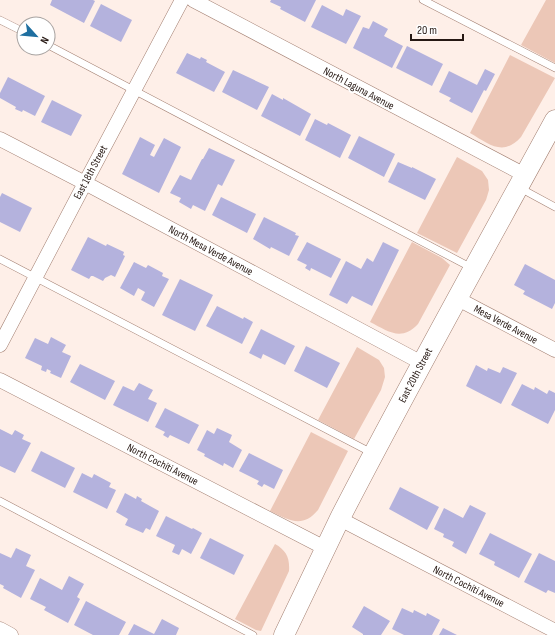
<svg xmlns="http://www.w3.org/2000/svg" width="555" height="635" viewBox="0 0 555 635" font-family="'Sofia Sans Condensed',sans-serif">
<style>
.green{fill:#ecc7b7}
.building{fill:#b4b2dd}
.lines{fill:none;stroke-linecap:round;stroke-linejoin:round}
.lane-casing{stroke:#a27f71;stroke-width:8}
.street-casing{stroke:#a27f71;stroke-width:15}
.secondary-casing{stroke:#a27f71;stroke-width:21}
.lane{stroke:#fff;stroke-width:7}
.street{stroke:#fff;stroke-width:14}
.secondary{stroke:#fff;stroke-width:20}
.labels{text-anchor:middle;stroke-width:4;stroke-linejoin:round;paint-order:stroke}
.street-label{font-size:11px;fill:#261813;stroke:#fff}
</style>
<rect width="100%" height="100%" fill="#feefe8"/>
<path class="green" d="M546,0H555V63L521,45Z
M510,55L555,78L521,137C503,157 489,144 470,133Z
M457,157L482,171L488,180L489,190L486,200L457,253L417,233Z
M412,242L442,258L450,265L418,324C401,342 388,331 370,322Z
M357,347L379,360L384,368L385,377L381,390L354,439L318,420Z
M311,432L348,451L318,510C302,529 289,520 270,511Z
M275,544C286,550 290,558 289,571L261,631L256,630L235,619Z"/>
<path class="building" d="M52,0H93L95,1L84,23L50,5Z
M271,0H316L305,22L280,9L281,7L270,2Z
M101,4L132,20L121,42L90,26Z
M322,5L343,16L346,9L361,16L346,44L311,27Z
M373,21L388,29L384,36L403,46L392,68L353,48L363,27L369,29Z
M407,46L443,64L432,86L396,68Z
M187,53L200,59L201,57L207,60L206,62L225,72L214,92L176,73Z
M485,69L495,74L486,91L484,90L472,113L449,101L451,98L439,92L449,71L477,85Z
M233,70L269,87L257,110L222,92Z
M8,77L45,96L35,116L23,110L22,112L15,109L16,107L0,98V93Z
M272,94L283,100V98L311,114L300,136L261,116Z
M52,100L82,115L71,136L41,122Z
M315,119L327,125L328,123L351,135L340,158L305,140Z
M359,136L395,154L384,177L348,158Z
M140,137L155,145L150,155L154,157L164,138L181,147L159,193L122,174Z
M209,148L235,160L222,186L218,184L205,211L193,205L191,209L179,202L181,198L170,193L180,175L191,180L202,159H203Z
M398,162L412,168V167L436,179L425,200L388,182Z
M2,193L32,208L20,232L0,222V197Z
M221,197L256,214L247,233L212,215Z
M264,217L296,233L295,235L299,236L289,256L271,247L270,249L253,239Z
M88,237L106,246L107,244L124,252L123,255L125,256L115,277L111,275L105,278L103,281L93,276H91L89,279L71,270Z
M307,242L341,259L331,278L311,268L310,271L305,268L307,265L297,260Z
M383,242L399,250L372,306L352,296L347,304L329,295L346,261L361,269L367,258L373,262Z
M134,262L146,268L148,265L163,273L162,276L169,279L154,307L141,300L145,292L138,288L134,296L120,288Z
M525,264L555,280V303L552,309L523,294L525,291L514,285Z
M180,279L213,295L195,331L162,315Z
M217,306L243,319L244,317L253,322L242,344L206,326Z
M261,329L295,346L285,365L263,354L261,359L249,353Z
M51,337L66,345L62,352L71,356L61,378L50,373L51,371L47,369L46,372L41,370L42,366L25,358L35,338L48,344Z
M306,346L340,363L327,388L294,371Z
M80,364L115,381L105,400L70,382Z
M476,365L487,371L488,368L500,373L503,367L517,373L501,404L466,386Z
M139,383L153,390L148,399L157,403L148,422L113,405L123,386L134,391Z
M522,384L534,390L535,387L547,394L549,390L555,393V410L548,424L511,405Z
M165,408L199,425L189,444L170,435L168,438L163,435L165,432L155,427Z
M217,428L232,435L229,442L242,450L233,468L224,463L223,466L204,456L205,454L197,450L207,430L214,434Z
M0,429L12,435L15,430L24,435L22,439L31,443L15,473L0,466Z
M41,451L75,468L65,488L31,471Z
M249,453L283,470L274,489L264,484L262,487L257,484L259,481L239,471Z
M82,473L92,478L94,474L111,483L109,487L116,490L107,509L73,492Z
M400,487L439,507L427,530L389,509Z
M125,493L136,499L137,496L142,499L141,501L159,511L150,530L146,528L143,533L125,525L128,519L116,512Z
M470,505L486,513L466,554L452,546L454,542L443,537L444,534L434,529L444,508L463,518Z
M166,516L192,529L193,528L202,533L191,554L182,549L179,555L172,552L175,545L156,536Z
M490,533L532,554L519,578L494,565L495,562L479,554Z
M210,538L244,555L234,575L200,558Z
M16,548L31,555L26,566L35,570L21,598L3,588L4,586L0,584V553L11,558Z
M539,553L555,561V593L548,590L546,593L524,582Z
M69,576L84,584L77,597L80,599L68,623L44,610L46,607L30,599L40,578L62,590Z
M86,601L126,622L119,635H93L74,625Z
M364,606L390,621L381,635H363V634L352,627Z
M402,608L413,613L414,610L426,616L427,613L440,620L432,635H404L392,629Z
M162,619L179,628L176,635H128L134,624L154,634Z
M443,628L457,635H439Z"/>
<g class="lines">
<defs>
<path id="lane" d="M423,0L555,68
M0,20L24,32
M48,45L472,268
M520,188L555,207
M0,259L372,453
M0,501L253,635"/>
<path id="street" d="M193,0L525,175
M0,139L85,183L422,363
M458,299L555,350
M0,345L85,183L182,0
M0,380L325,548
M340,519L555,631
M0,629L11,635"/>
<path id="secondary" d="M284,635C303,596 321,557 340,518C409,384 483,252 555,120"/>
</defs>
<use href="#lane" class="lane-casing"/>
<use href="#street" class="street-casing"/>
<use href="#secondary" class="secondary-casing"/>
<use href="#lane" class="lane"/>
<use href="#street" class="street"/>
<use href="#secondary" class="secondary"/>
</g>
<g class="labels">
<g class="street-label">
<text transform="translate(359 88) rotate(28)" y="4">North Laguna Avenue</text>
<text transform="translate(90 172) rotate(-62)" y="4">East 18th Street</text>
<text transform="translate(211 250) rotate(28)" y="4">North Mesa Verde Avenue</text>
<text transform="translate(506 324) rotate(28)" y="4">Mesa Verde Avenue</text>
<text transform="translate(415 375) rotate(-62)" y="4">East 20th Street</text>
<text transform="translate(163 464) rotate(27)" y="4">North Cochiti Avenue</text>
<text transform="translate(469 586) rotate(27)" y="4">North Cochiti Avenue</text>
</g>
</g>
<g transform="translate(36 36) rotate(117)"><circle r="19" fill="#ffffff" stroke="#a8a3a1"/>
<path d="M0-3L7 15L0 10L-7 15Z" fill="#1f6fa0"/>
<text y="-6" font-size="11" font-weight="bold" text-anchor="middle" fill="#261813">N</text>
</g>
<path d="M411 34v6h52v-6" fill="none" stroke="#261813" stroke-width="2"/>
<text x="417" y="34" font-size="12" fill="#261813" stroke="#ffffff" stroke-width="3" paint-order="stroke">20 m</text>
</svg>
